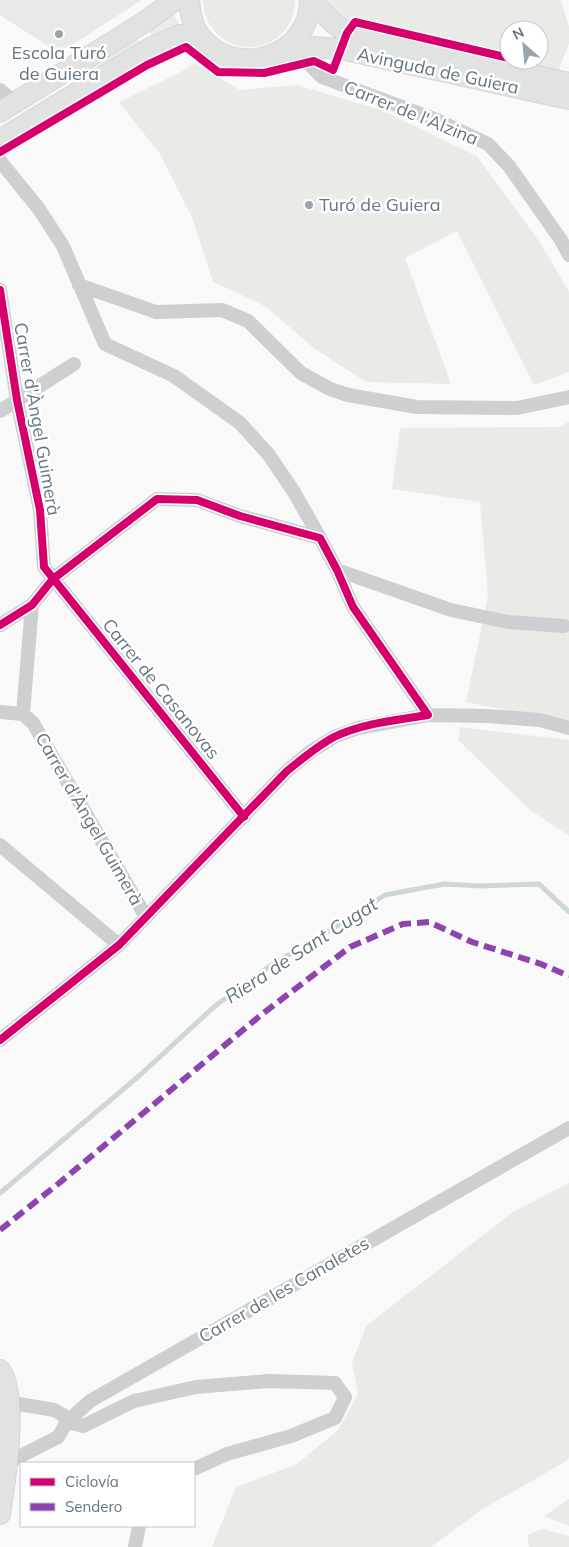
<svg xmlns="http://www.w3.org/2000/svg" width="569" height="1547" viewBox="0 0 569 1547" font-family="Mulish,sans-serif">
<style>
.built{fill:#e8e9e9}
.green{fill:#e8ebe6;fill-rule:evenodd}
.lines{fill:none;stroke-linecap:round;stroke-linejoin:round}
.stream{stroke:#ced6d9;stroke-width:5}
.secondary-casing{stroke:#d5d6d7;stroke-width:22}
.street{stroke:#cecfd0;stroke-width:14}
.secondary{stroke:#e1e2e2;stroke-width:20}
.quiet{stroke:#8e44ad;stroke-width:6;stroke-dasharray:12 6;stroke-linecap:butt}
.cycleway-casing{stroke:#fff;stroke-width:11}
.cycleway{stroke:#d6006c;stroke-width:8}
.poi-dot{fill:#99a4ac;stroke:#fff;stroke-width:2}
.labels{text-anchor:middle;stroke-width:5;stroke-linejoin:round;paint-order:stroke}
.poi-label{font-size:18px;fill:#657683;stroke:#fff}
.street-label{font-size:18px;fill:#657683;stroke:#fff}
.water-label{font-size:19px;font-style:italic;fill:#60757c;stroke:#fff}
</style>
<rect width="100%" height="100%" fill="#f9f9f9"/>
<path class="built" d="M0,0H142L59,53L0,15Z"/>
<path class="green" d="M203,0H295C294,62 206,63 203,0Z
M329,0H561L569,27V43L556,77L494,62L343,19L331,5ZM509,30H539V60H509Z
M174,14L181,29L154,39L147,29Z
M135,35L143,48L5,128L68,87L100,59Z
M195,63L240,90L297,85L381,110L477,156L541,244L569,292V372L534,385L457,231L405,258L451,384L366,382L315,349L265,306L213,282L192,217L160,154L119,102L179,73Z
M569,422V723L466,702L488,596L480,502L392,489L400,428L557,427Z
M460,727L569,740V836L530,810L458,740Z
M569,1183V1458L565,1462L481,1510L431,1547H212L236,1487L297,1464L338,1430L358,1394L352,1363L366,1326L513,1212Z
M569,1499V1526L544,1516Z
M542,1529L569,1536V1547H529L527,1535Z"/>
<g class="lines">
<path class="stream" d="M0,1193L139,1076L215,1006L270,966L321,936L385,895L444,884L481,886L539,884L569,912"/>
<defs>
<path id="secondary" d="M189,0C190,13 192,26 200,36C235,81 310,57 310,0
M314,0C325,16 337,30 356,36L569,83
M278,53L309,47L341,49L569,99
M0,112L146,21L175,0
M0,140L152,47L180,35L200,36
M0,1370C19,1396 5,1482 0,1514"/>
</defs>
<use href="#secondary" class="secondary-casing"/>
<path class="street" d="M301,49L308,63L322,77L437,120L488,144L509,166L561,240L569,255
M0,90L14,103
M0,161L39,209L63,246L105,344L174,376L240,423L269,455L294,492L320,538L337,570L353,607L428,715
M79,285L156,312L222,310L248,321L301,373L330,389L348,395L417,407L517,408L569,397
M0,290L17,400L40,510L44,567L244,817
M0,411L74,364
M337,570L451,610L508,622L564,626
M0,625L32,605L53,579L157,499L197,500L240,516L320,538
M0,712L23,714
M23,714L33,723L146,917
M23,714L32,605
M0,845L119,945
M0,1040L119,945L287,771L310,752L334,737L358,728L428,715L487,716L540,720L569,728
M1,1401L54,1410L63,1415L67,1422
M67,1422L83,1426L134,1401L196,1387L269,1381L335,1383L345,1397L335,1418L291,1436L227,1454L194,1469
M0,1462L7,1463L58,1437L67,1422L90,1401L569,1128
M135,1547L139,1526"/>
<use href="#secondary" class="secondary"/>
<path class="quiet" d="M0,1230L58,1184L261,1015L350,947L403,924L429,922L472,942L541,964L569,976"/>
<defs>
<path id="cycleway" d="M0,152L147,65L186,47L218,72L264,73L314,61L333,70L347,33L355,22L509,58
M0,290L17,400L40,510L44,567L244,817
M0,625L32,605L53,579L157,499L197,500L240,516L320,538L337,570L353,607L428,715C397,720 363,723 334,737C317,746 302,759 287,771L119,945L0,1040"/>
</defs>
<use href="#cycleway" class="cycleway-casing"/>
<use href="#cycleway" class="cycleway"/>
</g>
<g class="poi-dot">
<circle cx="59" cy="34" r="5"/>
<circle cx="309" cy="205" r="5"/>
</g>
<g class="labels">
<g class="poi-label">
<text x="59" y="59">Escola Turó<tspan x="59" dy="21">de Guiera</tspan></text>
<text x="319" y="211" text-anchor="start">Turó de Guiera</text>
</g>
<g class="street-label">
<text transform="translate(438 71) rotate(12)" y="6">Avinguda de Guiera</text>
<text transform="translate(411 113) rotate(22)" y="6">Carrer de l'Alzina</text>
<text transform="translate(37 419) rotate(80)" y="6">Carrer d'Àngel Guimerà</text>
<text transform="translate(161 689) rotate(51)" y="6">Carrer de Casanovas</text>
<text transform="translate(89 819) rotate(60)" y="6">Carrer d'Àngel Guimerà</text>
<text transform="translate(284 1290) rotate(-30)" y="6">Carrer de les Canaletes</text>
</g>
<g class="water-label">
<text transform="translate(301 950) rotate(-33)" y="7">Riera de Sant Cugat</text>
</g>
</g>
<rect x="20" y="1462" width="175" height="65" fill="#ffffff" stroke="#c1c8cd"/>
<rect x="30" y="1478" width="25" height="8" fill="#d6006c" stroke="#c1c8cd"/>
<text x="65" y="1487" font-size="15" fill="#657683">Ciclovía</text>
<rect x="30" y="1503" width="25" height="8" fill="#8e44ad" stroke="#c1c8cd"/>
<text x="65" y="1512" font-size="15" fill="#657683">Sendero</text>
<g transform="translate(524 45) rotate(333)"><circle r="24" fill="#ffffff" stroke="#c1c8cd"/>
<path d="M0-4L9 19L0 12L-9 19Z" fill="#99a4ac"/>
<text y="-8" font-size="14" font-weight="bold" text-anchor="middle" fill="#657683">N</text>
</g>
</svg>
